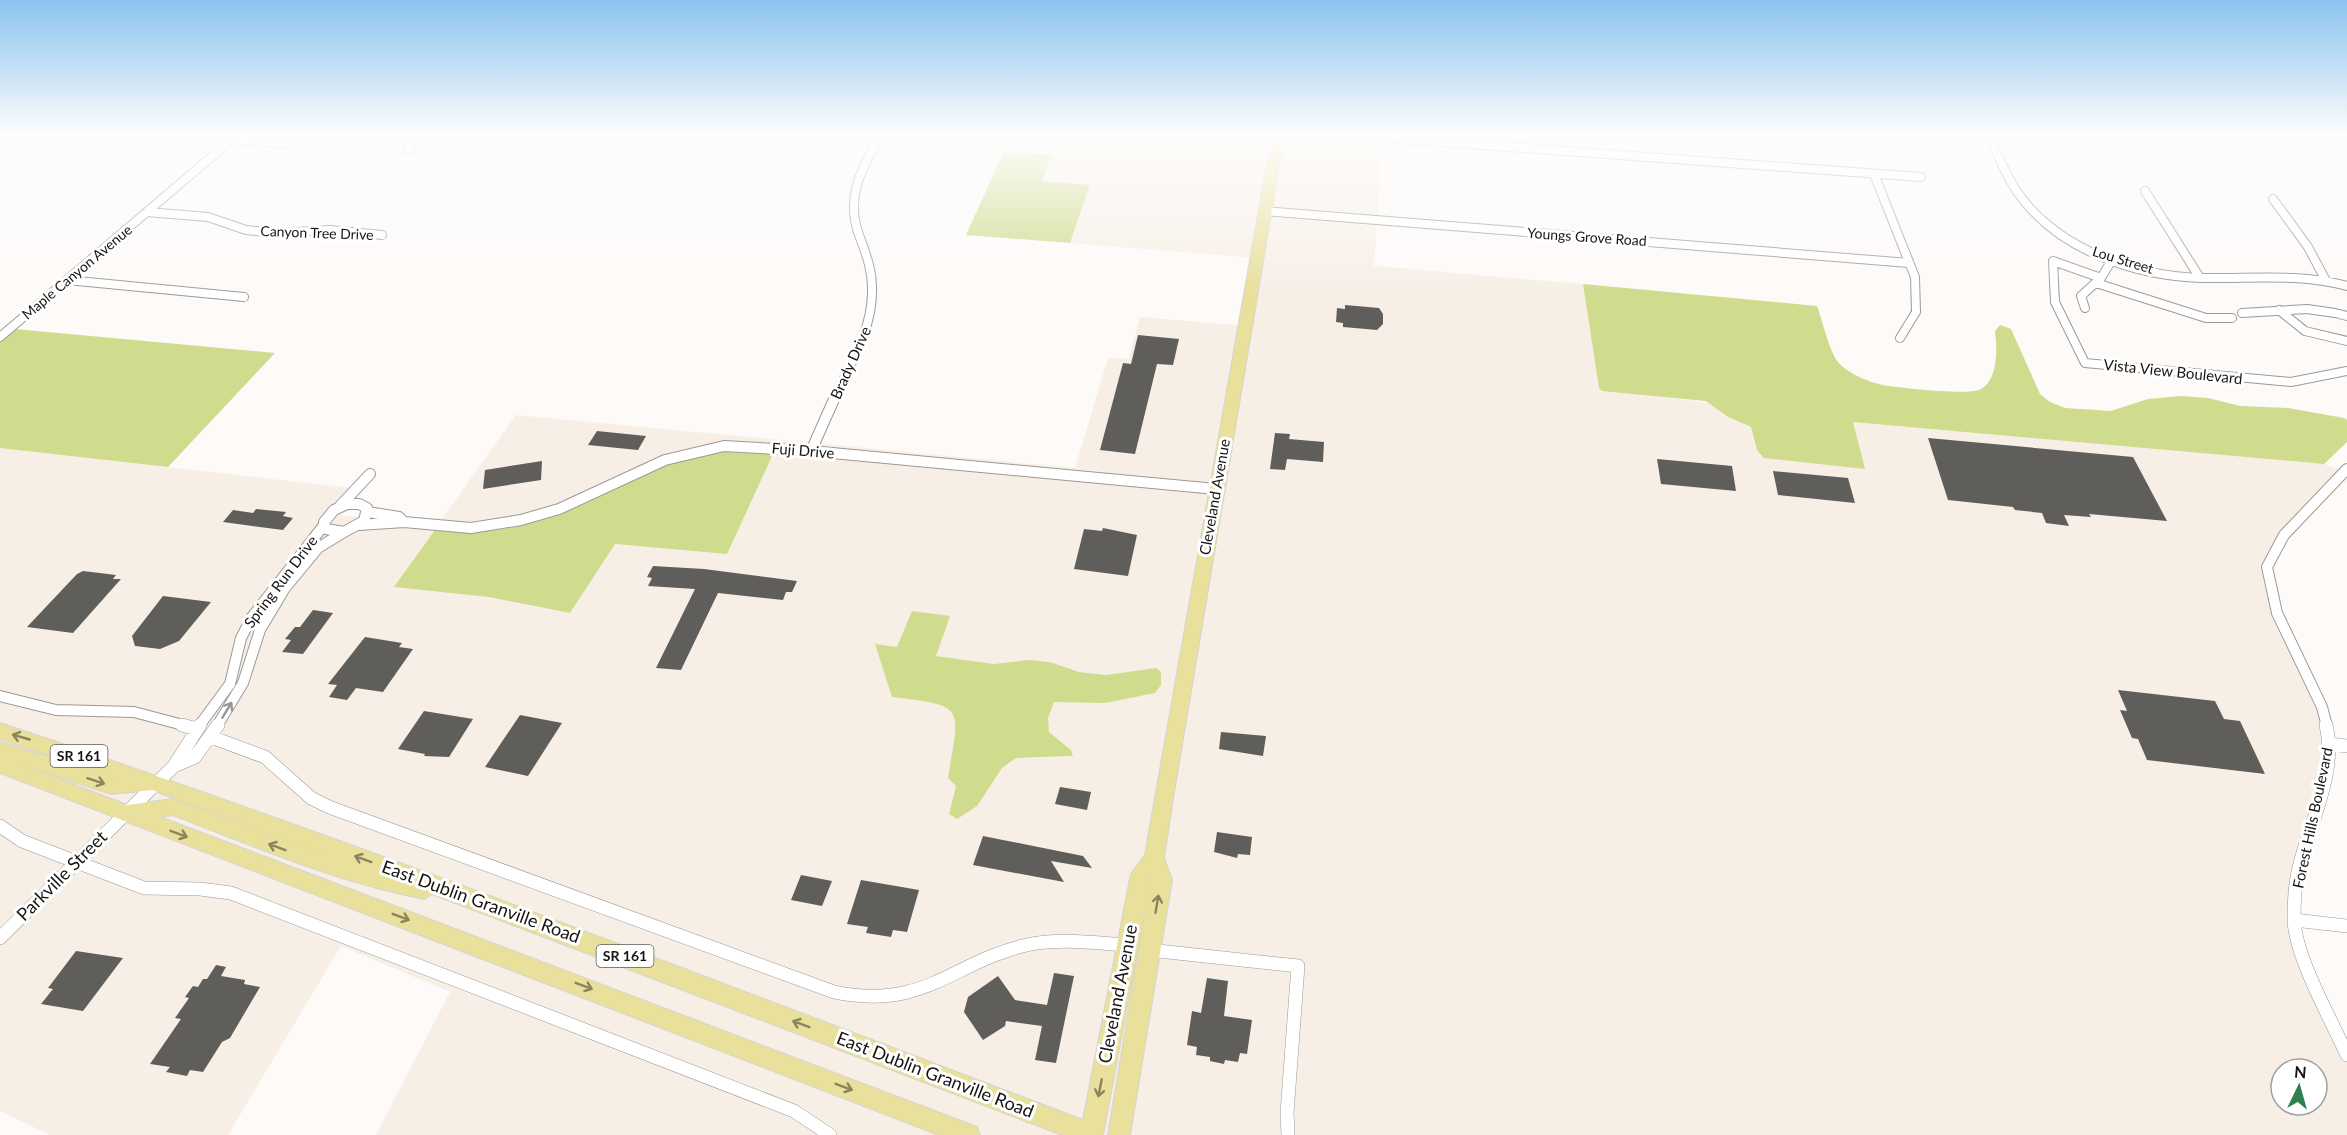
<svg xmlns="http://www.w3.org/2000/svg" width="2347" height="1135" viewBox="0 0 2347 1135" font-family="Lato,sans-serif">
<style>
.built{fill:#f7efe6;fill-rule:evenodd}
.green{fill:#cfdb8d}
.building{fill:#605e5b}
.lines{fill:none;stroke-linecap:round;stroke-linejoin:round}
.minor-far2-casing{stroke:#9c9997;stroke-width:10}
.minor-far1-casing{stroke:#9c9997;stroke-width:12}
.minor-casing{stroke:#9c9997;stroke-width:14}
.primary-casing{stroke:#d5d5d5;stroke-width:2}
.minor-far2{stroke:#fff;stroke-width:8}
.minor-far1{stroke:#fff;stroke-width:10}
.minor{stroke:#fff;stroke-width:13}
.primary{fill:#e8e09b;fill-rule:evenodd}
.oneway{stroke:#969695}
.oneway2{stroke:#8a855e}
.labels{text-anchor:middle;stroke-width:6;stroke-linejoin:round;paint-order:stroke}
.far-street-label{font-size:14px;fill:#161514;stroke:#fff}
.shield{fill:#fff;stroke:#5c5b5a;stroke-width:1.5}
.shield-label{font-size:14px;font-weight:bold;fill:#161514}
.street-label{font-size:15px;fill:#161514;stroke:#fff}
.near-street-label{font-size:18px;fill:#161514;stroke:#fff}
</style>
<rect width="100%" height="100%" fill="#fdfaf8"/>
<path class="built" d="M1108,136L1383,137L1374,266L1583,284L1599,388L1711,403L1728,417L1751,428L1757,450L1864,468L1853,422L2324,464L2343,471L2275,543L2269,592L2323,711L2331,755L2296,879L2298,924L2310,970L2347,1051V1135H376L450,992L341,946L228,1135H50L0,1111V448L360,489L340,515L437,526L516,415L1075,468L1108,358L1129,359L1140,317L1246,326L1256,258L1070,243L1090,185L1042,181L1052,155L1077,157ZM585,503L727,554L614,544L570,613L489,597L435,530L476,532L506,529L538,522ZM950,616L935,656L994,664L1028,660L1050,662L1079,672L1106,675L1156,668L1054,702L1048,718L1049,733L1071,750L1067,757L1016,758L1002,768L977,806L949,814L956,786L948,777L957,720L950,708L940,702L892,697L876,644L897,647ZM2281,1069H2317V1105H2281Z"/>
<path class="green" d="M1004,151L1052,155L1042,181L1090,185L1070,243L966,235Z
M1583,284L1817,306C1822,319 1829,351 1838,362C1847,373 1868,382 1883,385C1898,388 1966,395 1979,390C1999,381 1997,348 1995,331L2000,325L2011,329L2040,394L2050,402L2065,408L2111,411L2148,399L2180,396L2208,398L2240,406L2288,408L2344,418L2347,420V442L2324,464L1853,422L1865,469L1764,458L1757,450L1751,427L1728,417L1706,401L1602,391L1599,388Z
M15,329L275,353L168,467L0,448V342Z
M723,451L773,454L727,554L615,544L570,613L489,597L394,587L435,530C488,537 538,525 586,503C611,491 635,476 661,466C681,459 702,455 723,451Z
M912,611L950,616L936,656L994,664L1028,660L1050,662L1079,672L1106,675L1156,668L1161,672V685L1155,693L1105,703L1054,702L1048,718L1049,732L1071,750L1073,756L1016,758L1002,768L977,806L957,819L949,814L956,786L948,778C959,706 968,706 892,697L875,644L897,647Z"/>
<path class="building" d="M1345,305L1379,308L1383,314V324L1377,330L1343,327V323L1336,322L1337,308L1345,309Z
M1138,335L1179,339L1173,365L1157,364L1135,454L1100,450L1123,363L1131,364Z
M597,431L646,436L638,450L588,445Z
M1275,433L1290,434L1289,439L1324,442L1323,462L1287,459L1285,470L1270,469Z
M1928,438L2133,457L2167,521L2089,514L2091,517L2064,515L2069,526L2046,523L2042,513L2015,510L2013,507L1948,500Z
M1657,459L1732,466L1736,491L1661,484Z
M542,461L541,480L483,489L485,470Z
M1773,471L1848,478L1855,503L1778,495Z
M256,509L286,512L283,516L293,518L283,530L223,522L233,510L253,513Z
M1103,528L1137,535L1128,576L1074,569L1084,529L1102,531Z
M653,566L704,569L797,581L792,592H786L783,600L718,593L681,670L656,668L695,589L648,586L652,578L647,577Z
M83,571L116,575L113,579H121L73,633L27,627L77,574Z
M163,596L211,602L179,641L160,649L135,646L132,636Z
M313,610L333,613L303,654L282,652L291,640L285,639L295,627H300Z
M365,637L402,643L399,647L413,649L383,692L356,688L347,700L329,697L337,685L328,684Z
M2118,690L2215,701L2224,719L2240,721L2265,774L2147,760L2138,739L2132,738L2120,710L2127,711Z
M424,711L473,719L449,757L424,756L425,754L398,749Z
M520,715L562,723L528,776L485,767Z
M1221,732L1266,736L1263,756L1219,749Z
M1060,787L1091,792L1087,810L1055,804Z
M1217,832L1252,837L1250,855L1238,854L1237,858L1214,852Z
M983,836L1083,856L1092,868L1051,861L1064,882L973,865Z
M801,875L832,881L822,906L791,900Z
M861,880L919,890L907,932L893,930L891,937L866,933L868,927L847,924Z
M76,951L123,958L83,1011L41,1004L53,989L48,988Z
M216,965L226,967L221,976L245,980L244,984L260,987L230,1038L222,1042L203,1072L190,1070L187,1076L166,1072L170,1067L150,1064L181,1019L175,1018L189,998L185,997L193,986L198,987L203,979H207Z
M1054,973L1074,976L1056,1063L1035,1060L1042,1026L1006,1021L1005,1026L983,1040L964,1012L968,997L998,976L1015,1000L1047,1005Z
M1207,978L1228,981L1224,1016L1252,1020L1247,1054L1240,1053L1238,1062L1225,1060L1224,1064L1210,1061V1057L1196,1055L1197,1047L1187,1045L1192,1011L1201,1013Z"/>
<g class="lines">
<defs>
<path id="minor-far2" d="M1359,136L1921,177
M1989,136C1998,155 2006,176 2018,193C2058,250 2135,276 2202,278C2252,279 2298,273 2347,286
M2317,136L2347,138
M232,139L290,144
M407,150L420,136
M1874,174L1915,277L1916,312L1900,338
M2145,191L2200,278
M2273,199L2308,247L2325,279
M1265,211L1909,263
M147,212L208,217L246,230L278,233L330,230L382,235
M2101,278L2053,261L2055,302L2085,363L2291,382L2347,371
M67,280L244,297
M2096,283L2206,318H2232
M2085,308L2081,296L2101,278L2112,260
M2279,310L2305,331L2347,341
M2242,313L2307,309L2335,313
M2339,314L2347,316
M0,337L236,136
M834,399C850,365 872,330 872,292C873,271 866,254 859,235C845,197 862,168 880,136"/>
<path id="minor-far1" d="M811,451L835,397
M347,504H359L367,508L364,521L344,532L326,529L324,522L334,510Z
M340,506L370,474
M368,512L399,517L404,522
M359,525L404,522L471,528L521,520L559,509L665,460L724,446L811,451L1216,489
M0,696L56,710L134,712L187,726
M199,726L230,684L241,638L252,617L324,525
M217,726L243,683L260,630L285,588L318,548L344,532
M2327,726L2322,707L2277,613L2267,567L2284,535L2347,469"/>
<path id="minor" d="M182,725L197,729
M2326,725C2338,773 2308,825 2298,872C2295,886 2294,904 2294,918C2294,955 2331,1019 2347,1055
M211,737L265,757L311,798L329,807L834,992C926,1011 952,961 1031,944C1062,938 1095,943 1127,945
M2331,744L2347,746
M174,766L200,725
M0,826L22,841L144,888L200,889L231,893L794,1111L830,1135
M2294,920L2347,926
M0,938L174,766L195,757L218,725
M1149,950L1298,966L1287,1113L1288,1135"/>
<path id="primary" d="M1272,136H1284L1173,798L1164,858L1172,880L1130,1135H1108L1151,877L1103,1135H1062L432,894L424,899C337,882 255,847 173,815L160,817L969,1124L977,1127L980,1135H939L0,773V742L115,777L0,739V723C365,844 723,984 1083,1120L1131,874L1145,855ZM20,764L111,794L152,790L331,857L173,799L127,805Z"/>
</defs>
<use href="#minor-far2" class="minor-far2-casing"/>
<use href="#minor-far1" class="minor-far1-casing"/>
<use href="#minor" class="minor-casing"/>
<use href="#primary" class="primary-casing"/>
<use href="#minor-far2" class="minor-far2"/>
<use href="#minor-far1" class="minor-far1"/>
<use href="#minor" class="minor"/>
<use href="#primary" class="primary"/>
</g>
<defs><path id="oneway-shaft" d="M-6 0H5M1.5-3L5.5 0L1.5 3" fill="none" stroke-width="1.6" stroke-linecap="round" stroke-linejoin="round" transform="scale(1.5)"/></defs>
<use class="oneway" href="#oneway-shaft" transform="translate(227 710) rotate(-59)"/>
<g class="oneway2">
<use href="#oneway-shaft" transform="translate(21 737) rotate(-164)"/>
<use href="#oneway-shaft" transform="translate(96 781) rotate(18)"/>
<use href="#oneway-shaft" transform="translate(179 834) rotate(21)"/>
<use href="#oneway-shaft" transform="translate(277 847) rotate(-159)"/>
<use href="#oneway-shaft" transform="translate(363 859) rotate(-160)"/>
<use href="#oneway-shaft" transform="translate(1157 904) rotate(-80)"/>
<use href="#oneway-shaft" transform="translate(401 917) rotate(21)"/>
<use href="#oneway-shaft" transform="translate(584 986) rotate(21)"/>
<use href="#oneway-shaft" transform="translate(801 1024) rotate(-159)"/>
<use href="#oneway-shaft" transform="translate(844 1087) rotate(21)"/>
<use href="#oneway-shaft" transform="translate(1100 1088) rotate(101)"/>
</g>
<linearGradient id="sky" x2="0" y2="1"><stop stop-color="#8bc4f0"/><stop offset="0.46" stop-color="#fefdfc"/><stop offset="1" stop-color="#fefdfc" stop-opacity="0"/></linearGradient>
<rect width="2347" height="295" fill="url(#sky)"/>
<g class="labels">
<g class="far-street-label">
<text transform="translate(317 233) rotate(2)" y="5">Canyon Tree Drive</text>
<text transform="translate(1587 237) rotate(4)" y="5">Youngs Grove Road</text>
<text transform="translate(2123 260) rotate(17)" y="5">Lou Street</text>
<text transform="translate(77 272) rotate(-40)" y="5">Maple Canyon Avenue</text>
</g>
<g class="shield">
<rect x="50.5" y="745" width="57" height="22" rx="4.5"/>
<rect x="596.5" y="945" width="57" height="22" rx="4.5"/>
</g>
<g class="shield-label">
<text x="79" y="761">SR 161</text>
<text x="625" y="961">SR 161</text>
</g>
<g class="street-label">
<text transform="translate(851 363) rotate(-66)" y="5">Brady Drive</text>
<text transform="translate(2173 372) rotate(6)" y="5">Vista View Boulevard</text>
<text transform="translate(803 451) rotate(5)" y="5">Fuji Drive</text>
<text transform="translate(1215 497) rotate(-80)" y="5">Cleveland Avenue</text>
<text transform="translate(281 582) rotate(-53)" y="5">Spring Run Drive</text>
<text transform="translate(2313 818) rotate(-78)" y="5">Forest Hills Boulevard</text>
</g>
<g class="near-street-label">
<text transform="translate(62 876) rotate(-45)" y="6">Parkville Street</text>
<text transform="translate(481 902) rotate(20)" y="6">East Dublin Granville Road</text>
<text transform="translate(1118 994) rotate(-79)" y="6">Cleveland Avenue</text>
<text transform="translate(935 1075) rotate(21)" y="6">East Dublin Granville Road</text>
</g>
</g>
<g transform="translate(2299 1087) rotate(5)"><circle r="28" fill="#ffffff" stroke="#a2a1a1" stroke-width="1.5"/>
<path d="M0-4.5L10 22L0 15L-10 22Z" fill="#2f8051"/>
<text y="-9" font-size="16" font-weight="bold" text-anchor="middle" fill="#161514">N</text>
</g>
</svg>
